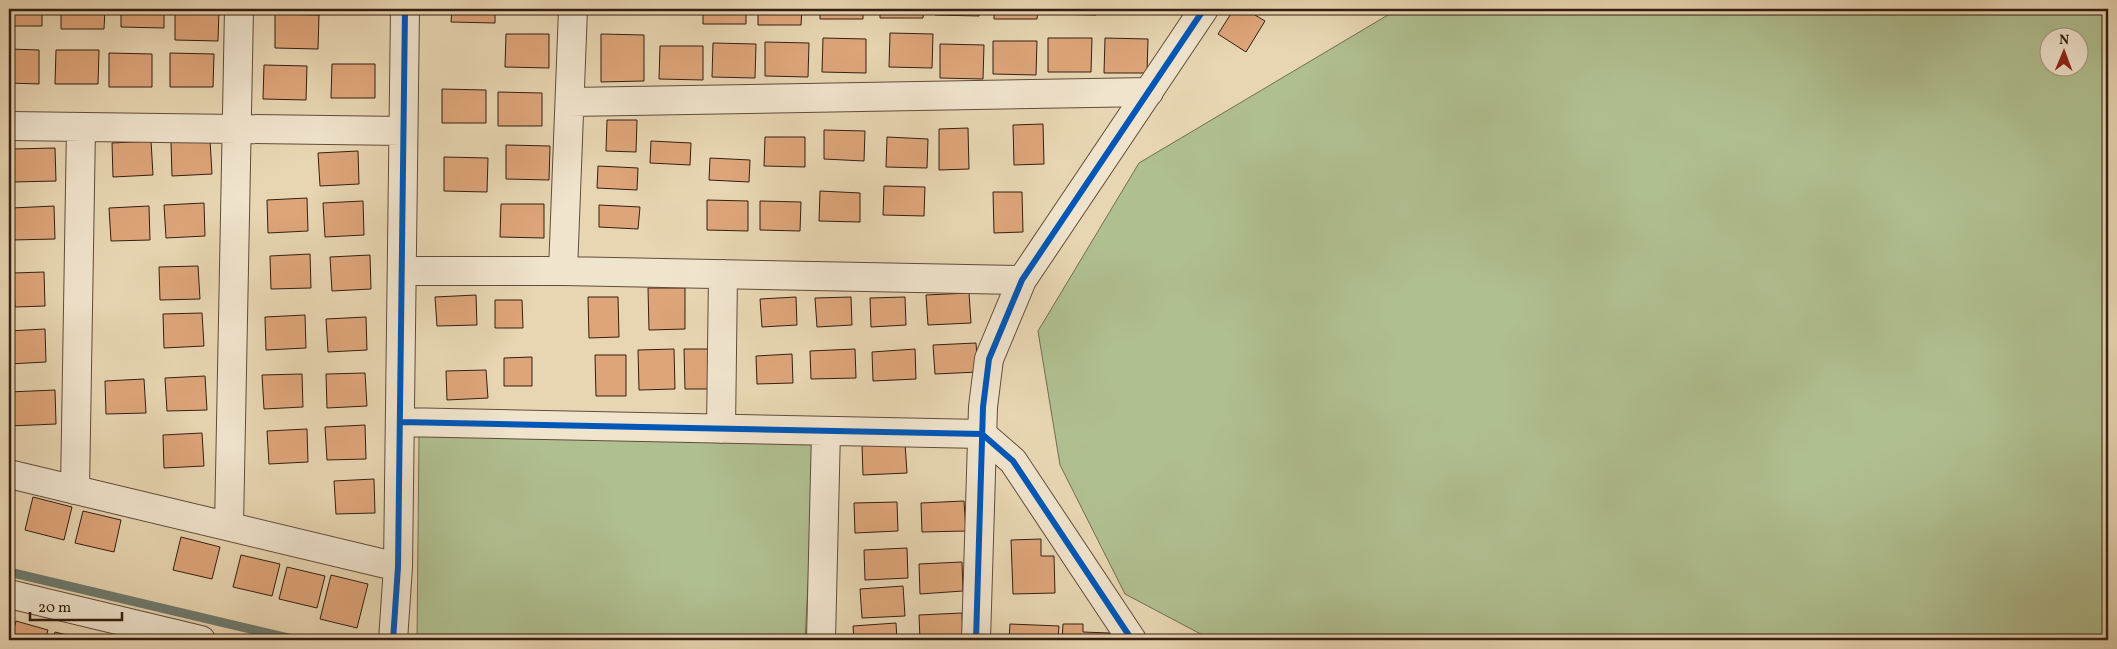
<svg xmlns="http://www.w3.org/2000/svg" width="2117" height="649" viewBox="0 0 2117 649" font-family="Vollkorn,serif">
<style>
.green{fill:#b0bf90;stroke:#726e52;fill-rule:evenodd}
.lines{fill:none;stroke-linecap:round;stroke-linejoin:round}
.stream{stroke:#6f7b6f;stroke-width:9}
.building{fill:#dea57a;stroke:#341e13}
.minor-casing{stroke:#614c3b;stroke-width:30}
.minor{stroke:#f0e4cd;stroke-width:28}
.cycleway-casing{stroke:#f0e4cd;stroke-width:9}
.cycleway{stroke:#0057b8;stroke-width:6}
</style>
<rect width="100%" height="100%" fill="#e8d6b2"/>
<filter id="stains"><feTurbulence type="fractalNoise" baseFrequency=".004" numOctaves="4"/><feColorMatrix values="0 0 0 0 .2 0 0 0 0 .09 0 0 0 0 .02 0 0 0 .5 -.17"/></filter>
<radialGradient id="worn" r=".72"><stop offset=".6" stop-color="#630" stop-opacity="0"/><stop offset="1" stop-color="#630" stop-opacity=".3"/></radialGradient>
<path class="green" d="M1398,9H2108V640H1212L1125,594L1060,465L1038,331L1139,163ZM2050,38H2080V68H2050Z
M419,436L816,443L805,640H417Z"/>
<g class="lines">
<path class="stream" d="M9,572L297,640"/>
</g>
<path class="building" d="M9,9H42V26H9Z
M61,9H105L104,29H61Z
M121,9H164V28L121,27Z
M175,9H219L218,41L175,40Z
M452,9H495V23L451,22Z
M600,9H644V12H600Z
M652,9H696V13L652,12Z
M703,9H746V24H703Z
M758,9H802L801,25H758Z
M820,9H863V19H820Z
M880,9H924L923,18H880Z
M936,9H979V16L935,15Z
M994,9H1038L1037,19H994Z
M1052,9H1096V15L1052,14Z
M1234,9H1245L1265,21L1246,52L1218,34Z
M275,14L319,15L318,49L275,48Z
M890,33L933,34L932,68L889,67Z
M506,34H549V68L505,67Z
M601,34L644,35V81L601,82Z
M823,38L866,39V73L822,72Z
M1048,38H1092L1091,72H1048Z
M1105,38L1148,39L1147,73H1104Z
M993,41H1037L1036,75L993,74Z
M765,42L809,43L808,77L765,76Z
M713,43L756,44L755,78L712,77Z
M940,44L984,45L983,79L940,78Z
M660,46H703V80L659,79Z
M9,49L39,50V84L9,83Z
M56,50H99L98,84H55Z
M109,53L152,54V87H109Z
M170,53L214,54L213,87H170Z
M332,64H375V98H331Z
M264,65L307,66L306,100L263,99Z
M442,89L486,90V123H442Z
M498,92L542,93V126H498Z
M607,120H637L636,152L606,151Z
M1043,124L1044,164L1014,165L1013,125Z
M968,128L969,169L939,170V129Z
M824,130L865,131L864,161L824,159Z
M765,137H805V167L764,166Z
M887,137L928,139L927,168L886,167Z
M210,140L212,174L172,176L171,142Z
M151,141L153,175L113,177L112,143Z
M651,141L691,143L690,165L650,163Z
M506,145L550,146L549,180L506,179Z
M55,148L56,181L13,182V149Z
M358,151L359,184L320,186L318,153Z
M444,157L488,158L487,192L444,191Z
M710,158L750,160L749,182L709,180Z
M598,166L638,168L637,190L597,188Z
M884,186L925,187L924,216L883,215Z
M820,191L860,193V222L819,221Z
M993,192H1022L1023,232L994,233Z
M307,198L308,231L268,233L267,200Z
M707,200L748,201V231L707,230Z
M363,201L364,235L325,237L323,203Z
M760,201L801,202L800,231L760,230Z
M204,203L205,236L166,238L164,205Z
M501,204H544V238L500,237Z
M599,205L640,207L638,229L599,227Z
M54,206L55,239L12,240V208Z
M149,206L150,240L111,241L109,208Z
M310,254L311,288L271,289L270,256Z
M370,255L371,289L332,291L330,257Z
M198,266L200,299L160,300L159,267Z
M44,272L45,306L15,307L13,273Z
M648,288H685V329L649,330Z
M969,293L971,323L928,325L926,295Z
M476,295L477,325L437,326L435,297Z
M588,297H618L619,337L589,338Z
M796,297L797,325L762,327L760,299Z
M851,297L852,325L817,327L815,298Z
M905,297L906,325L871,327L870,298Z
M495,300H522L523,328H495Z
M202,313L204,346L164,348L163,314Z
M305,315L306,348L266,350L265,317Z
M366,317L367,350L328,352L326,319Z
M45,329L46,362L9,364V331Z
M976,343L978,372L935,374L933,345Z
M674,349L675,389L639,390L638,350Z
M684,349H715L716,389H685Z
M855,349L856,378L811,379L810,351Z
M915,349L916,379L873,381L872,352Z
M792,354L793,383L757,384L756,356Z
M595,355H626V396H596Z
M532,357V386H504V358Z
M486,370L488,398L447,400L446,371Z
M365,373L367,406L327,408L326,374Z
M302,374L303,407L264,409L262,375Z
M205,376L207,410L167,411L165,378Z
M144,379L146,413L106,414L105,381Z
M55,390L56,424L9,426V392Z
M365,425L366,459L327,460L325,427Z
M307,429L308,462L269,464L267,431Z
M202,433L204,466L164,468L163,435Z
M905,443L907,473L863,475L862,445Z
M374,479L375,513L336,514L334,481Z
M9,496L14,497L9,520Z
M33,497L72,507L64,540L25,530Z
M964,501L966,531L922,532L921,503Z
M897,502L898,531L855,533L854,503Z
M83,511L121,520L114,552L75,543Z
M181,537L220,547L212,579L173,570Z
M1041,539V556H1054L1055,593L1013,594L1011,540Z
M907,548L908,578L865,580L864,550Z
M241,555L280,564L272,596L233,587Z
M962,562L963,591L920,594L919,564Z
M287,567L325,576L317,608L279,599Z
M331,575L368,584L357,628L320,619Z
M903,586L905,616L862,618L860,589Z
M962,613L963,640H920L919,615Z
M16,621L48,630L45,640H11Z
M896,623L897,640H854L853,626Z
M1010,624L1059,626L1058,640H1009Z
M1063,624H1083V632L1109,633L1108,640H1062Z
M55,632L87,640H53Z"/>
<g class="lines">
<defs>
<path id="minor" d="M570,102L1149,92
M9,126L403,131
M402,271H563L1022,280
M563,271L573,9
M400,422L982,434L1013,461L1132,640
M721,429L723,274
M9,474L398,567
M75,490L81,127
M229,526L239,9
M9,594L201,640
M393,640L398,567L405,9
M821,640L826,431
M976,640L983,407L989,359L1022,280L1204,9"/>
</defs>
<use href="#minor" class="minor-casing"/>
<use href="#minor" class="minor"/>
<defs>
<path id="cycleway" d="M400,422L982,434L1013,461L1132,640
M393,640L398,567L405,9
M976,640L983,407L989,359L1022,280L1204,9"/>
</defs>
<use href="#cycleway" class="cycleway-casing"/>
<use href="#cycleway" class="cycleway"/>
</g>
<rect width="2117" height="649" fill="none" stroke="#e8d6b2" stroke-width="30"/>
<rect x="10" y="10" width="2097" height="629" fill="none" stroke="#341e13" stroke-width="2.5"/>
<rect x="15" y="15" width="2087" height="619" fill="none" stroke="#341e13"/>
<g transform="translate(2064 52) rotate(1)"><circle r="24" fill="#f0e4cd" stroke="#a59583"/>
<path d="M0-4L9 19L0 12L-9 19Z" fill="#8f2418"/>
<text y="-8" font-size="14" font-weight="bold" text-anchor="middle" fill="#341e13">N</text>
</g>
<path d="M30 612v8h92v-8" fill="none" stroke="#341e13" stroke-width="2.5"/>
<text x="38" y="612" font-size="15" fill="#341e13" stroke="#f0e4cd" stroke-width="4" paint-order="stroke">20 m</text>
<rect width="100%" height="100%" filter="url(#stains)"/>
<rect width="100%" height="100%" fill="url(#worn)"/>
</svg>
